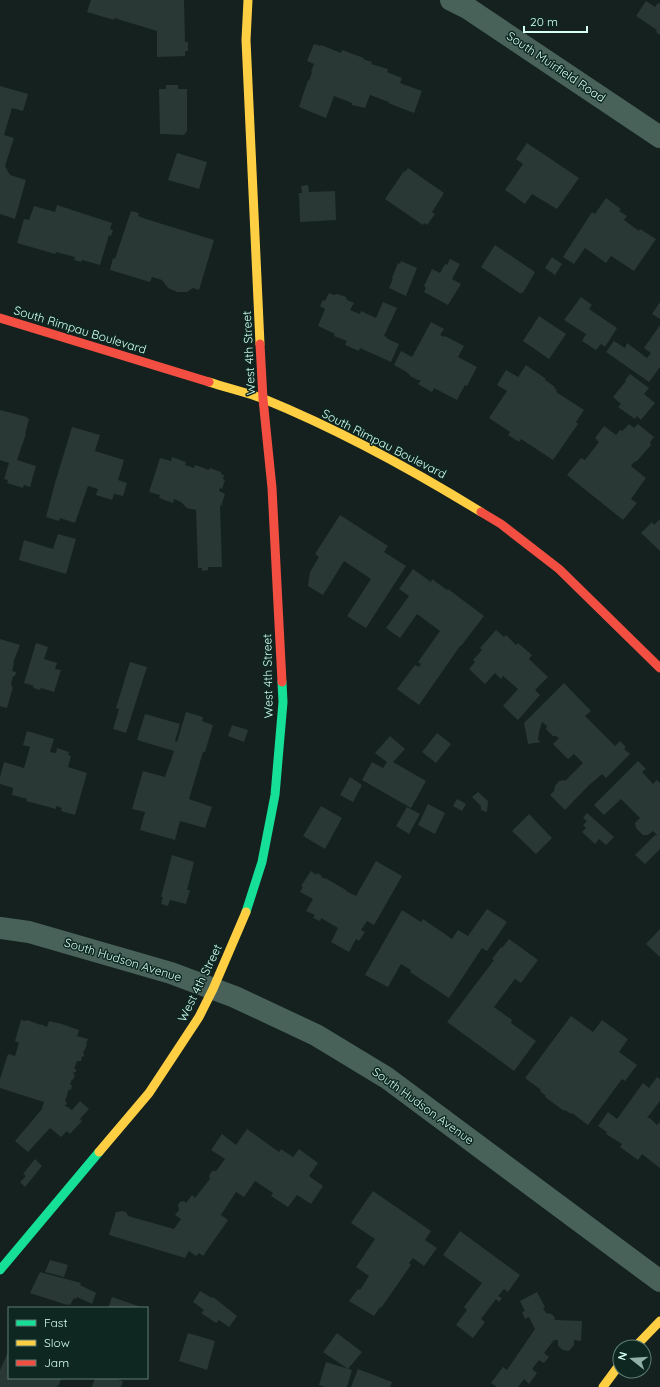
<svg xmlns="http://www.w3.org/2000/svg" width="660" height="1387" viewBox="0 0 660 1387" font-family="Quicksand,sans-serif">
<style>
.building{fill:#293835}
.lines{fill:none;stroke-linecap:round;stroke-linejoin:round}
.street{stroke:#486259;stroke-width:22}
.fast{stroke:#16e098;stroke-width:9}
.slow{stroke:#ffcf43;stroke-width:9}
.jam{stroke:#f24e42;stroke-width:9}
.labels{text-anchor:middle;stroke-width:3;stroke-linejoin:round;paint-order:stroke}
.street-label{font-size:12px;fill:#d4fff2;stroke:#0e2721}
</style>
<rect width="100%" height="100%" fill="#14211e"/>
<path class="building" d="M91,0H184L185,42H188V51H185V56L157,57V31L114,18V20L87,12Z
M646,1L655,7L658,3L660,4V35L656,32L657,30L636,16Z
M314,44L320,46L321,45L341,53L342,50L364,58L363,59L372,62L371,64L388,69L387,72L402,78L400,83L422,91L414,113L388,103L389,102L370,95L365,108L352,105V103L334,96L326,118L299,107L308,80L309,81L312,72L311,71L314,64L307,61Z
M166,85H178V89H187V131L184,135L160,134L159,89H166Z
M0,86L28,94L23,111L12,108L4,135L14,138L5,166L10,175L26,180L15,219L0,214Z
M527,143L579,178L557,209L532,194L525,204L505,190L523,164L516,159Z
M177,153L207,162L199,189L168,180Z
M408,168L444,193L432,212L435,214L427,225L424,223L423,225L385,199L404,171L405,172Z
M308,185L309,192L335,191L336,220L300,222L299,193H302L301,186Z
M606,198L621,209L619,211L627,216L624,220L639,231L640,229L656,239L634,271L611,256L606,263L585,248L574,264L563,257L592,212L595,214Z
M57,205L112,223L110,229L113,230L111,236L109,235L100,265L82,260L81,262L74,260L75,257L56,252L55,254L17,243L24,219L29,220L34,206L55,212Z
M131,211L139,213L138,216L146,219L214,240L199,290L193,288L187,292H177L168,288L162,280L152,277L150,282L110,270L113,258L115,259Z
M495,245L535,272L523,293L522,292L521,294L481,267Z
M552,257L562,264L555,275L545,268Z
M450,259L460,264L452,279L461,284L448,305L424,292L426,288L424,286L432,269L440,273L445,264L447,265Z
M401,261L417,268L406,296L389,288L393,279L392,278L398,263L400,264Z
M329,293L334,295L337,294L346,297L347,300L354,303L350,310L360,314L361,311L376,318L383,302L397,308L384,336L387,337L386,338L399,344L391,362L360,348L359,351L345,345L347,341L334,336L335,334L318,326L325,309L320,306L323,300L325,301Z
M581,297L592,305L589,309L617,328L605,347L601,344L596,350L582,341L586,334L564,320Z
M660,302V319L652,314Z
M539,316L566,334L549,359L523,341Z
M431,322L444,329L440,335L444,337L445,336L464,346L458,357L477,367L467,386L465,385L457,400L434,388L432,392L418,384L421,380H418L410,376V375L405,371L394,365L401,351L412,357Z
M660,325V367L649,382L606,352L614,341L625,348L627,343L647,358L651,353L644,348Z
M526,365L546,379L545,380L555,387L554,388L557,390L556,392L584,410L576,422L578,424L553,460L521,439L519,442L508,435L510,432L489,418L507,391L497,385L506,370L518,377Z
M630,374L649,388L644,394L655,403L641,420L637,416L635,419L618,407L621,404L613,397L626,381L625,380Z
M0,410L27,417V418L29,419L25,434H26L17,460L36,466L30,487L24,485L23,488L7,483L8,480L4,479L9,463L0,460Z
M629,424L634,428L638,424L654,437L650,442L651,445L637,461L634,462L631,466L646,478L631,499L637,503L623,520L567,475L581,458L585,460L599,442L595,438L604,426L616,435L620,430L622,431Z
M72,427L100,435L95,451L124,460L118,480L127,483L123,496L114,494L112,500L96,495L98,489L88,486L75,523L60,518L59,521L46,517L55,483Z
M172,457L186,462L185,465L194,468L195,465L209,470L210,468L221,472V474L224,475L223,479L225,480L222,489L220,488L219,491L225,494L221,506H220L222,567H208V570L202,571V568H198L196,510L187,508L181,502L174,499L173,503L159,498L160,495L149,492L160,458L171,461Z
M340,515L388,546L384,552L406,566L366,628L347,616L371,579L344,561L323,595L308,586L310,572L319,557L315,554Z
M660,519V551L641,533L652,522L654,525Z
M58,534L76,539L66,574L19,560L24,540L53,549Z
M413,569L431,582L432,579L447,590L448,589L484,616L461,646H460L419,705L397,689L415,665L419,667L421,664L418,662L440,631L417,614L400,638L386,628L409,596L399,589Z
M496,630L504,637L506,635L516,645L518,643L532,655L529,659L548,677L535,690L540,695L518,720L503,706L518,689L503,676L501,679L495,673L485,684L469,669L475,662L473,660L482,650L480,648Z
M0,639L20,645L13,663H14L12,671L16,672L15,676H13L11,684H12L11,686L13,687L7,708L0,706Z
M36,643L48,647L44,659L57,663L55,669L61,670L54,692L41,688L40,690L33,688L34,686L24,683Z
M130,662L147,667L126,733L113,729L119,709L116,708Z
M564,683L591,711L585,716L615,746L620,741L626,747L624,749L630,754L606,778L602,774L588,786L565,810L550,795L554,791L555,786L559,781L567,780V779L583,763L574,754L568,759L553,744L559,738L556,736H553L546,729L547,726L542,722L539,732L538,740L541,742L528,744L524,723Z
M186,712L203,717L202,721L213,725L205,752H203L189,799L212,807L205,828L180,821L175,840L140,830L145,812L132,809L143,771L165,777L174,751L137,740L145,714L180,724L175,741L177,742Z
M232,725L248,730L244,742L228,736Z
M27,731L54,739L50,752L56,753L57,748L69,752L68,755L71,756L68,767L87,773L75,815L61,811L62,808L56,806V809L26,801L27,799L12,795L13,788L0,784V777L4,762L24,768L30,747L23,745Z
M437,733L451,744L436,763L422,752Z
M390,736L405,749L393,762L426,781L411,808L362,780L372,762L383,768L387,762L375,753Z
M638,761L646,769L642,772L653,784L657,780L660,783V849L645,864L635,855L655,835L656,836L657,835L653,831L648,835H643L636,828L635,823L640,818L621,799L604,815L594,805Z
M350,777L362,785L353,802L340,795Z
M478,792L488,801L487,812L481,810V806L472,797Z
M457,799L466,804L462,811L453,806Z
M428,804L445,813L435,834L418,825Z
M321,806L342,818L325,849L303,836Z
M407,807L420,814L409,834L396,826Z
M587,813L614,837L606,845L599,839L595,844L582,832L586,828L583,825L587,821L583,818Z
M529,814L552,838L536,854L512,831Z
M172,855L194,862L187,890H190L186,904L170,900L168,906L161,904L163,897H161Z
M376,861L402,876L374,925L367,921L361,930L365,932L359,941L356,939L349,952L331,942L338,928L321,918L320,921L313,918L315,915L306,911L313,899L300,892L303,887L301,886L311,871L316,875L317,873L322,876L321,877L325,879V878L346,890V891L356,896Z
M487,909L507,922L487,951L482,948L449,998L410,972L411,970L401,964L388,987L365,975L402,910L421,922L423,919L452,939L458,930L468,936Z
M660,929V957L646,944Z
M509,939L538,960L521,983L515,979L494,1007L512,1020L511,1023L536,1041L514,1071L447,1022L494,960L492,959L501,947L502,948Z
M571,1016L593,1032L602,1020L628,1039L619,1052L637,1065L625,1081L622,1079L588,1125L572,1113L571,1114L565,1110L564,1111L545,1097L546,1096L540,1091L541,1090L525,1078Z
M21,1020L26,1021L27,1020L41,1025V1024L47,1027L49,1021L62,1024L79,1030L77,1036L88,1039L86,1044L87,1045L83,1053L84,1054V1057L82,1056L81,1061H77L74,1069H76V1072H74L73,1074L75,1075L73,1080L72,1079L70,1085H72L71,1090L69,1089L65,1101L67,1102L66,1105H64L72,1110L80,1101L89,1109L80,1119L82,1121L70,1134L67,1131L61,1137L50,1128L28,1152L15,1141L42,1109L44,1102L0,1088V1079L8,1054L15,1056L19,1043L15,1041Z
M657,1077L660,1079V1101L647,1118H650L657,1125L660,1122V1168L642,1154L638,1160L620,1147L622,1144L606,1134L607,1132L598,1126L608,1112L617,1119L643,1083L649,1088Z
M247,1129L279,1152L281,1149L293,1157L299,1149L318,1163L309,1176L323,1186L311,1204L297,1195L288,1207L271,1196L273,1193L255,1181L244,1197L236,1192L221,1215L228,1220L203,1256L199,1253L196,1256L189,1251L185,1258L109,1235L116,1212L122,1211L126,1212L128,1216L174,1229L181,1219L175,1215L179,1210L178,1205L180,1202L184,1201L186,1203L192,1195L195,1198L210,1179L209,1176L212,1171H216L225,1159L211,1150L222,1134L236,1145Z
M35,1159L42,1166L25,1187L20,1182L26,1176L23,1174Z
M373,1191L431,1231L425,1240L437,1248L424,1266L413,1258L409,1263L411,1265L381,1308L380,1307L374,1316L349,1301L358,1289L360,1290L369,1276L356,1267L375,1239L351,1223Z
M460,1231L520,1275L508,1292L504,1289L498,1296L502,1298L499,1302L496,1299L481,1319L485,1322L473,1338L456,1325L467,1310L464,1307L482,1283L443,1255Z
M50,1260L68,1265L64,1277L45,1272Z
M40,1272L81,1283L80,1285L96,1293L92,1304L77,1297L76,1299L74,1298L70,1305L68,1304L67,1305L30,1293Z
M200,1291L212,1298L213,1297L237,1316L229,1327L219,1320L216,1323L201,1313L204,1310L193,1302Z
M537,1292L545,1307L543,1308L546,1313L551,1314L554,1316L555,1320L582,1321L581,1341L574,1340V1345L569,1351L563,1350L558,1346V1340H554L544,1353L549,1357L544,1363L539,1360L532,1369L537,1373L529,1384L524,1379L518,1387H497L491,1383L503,1367L507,1370L535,1329L529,1317L525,1319L522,1312L525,1311L520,1301Z
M112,1297L144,1308H108Z
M188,1333L215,1341L207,1370L179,1361Z
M337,1333L362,1352L348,1369L323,1352Z
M9,1350V1378H59L61,1379L59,1385H56L60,1387H0V1370Z
M326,1362L352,1370L347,1387H325L319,1385Z
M358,1369L392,1382L390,1387H351Z
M95,1378H113L123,1381L121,1387H92Z"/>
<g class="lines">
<path class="street" d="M451,0L469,9L660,137
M0,928L29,932L171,973L235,997L316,1035L387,1078L660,1281"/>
<path class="fast" d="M246,912L262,862L275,795L283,702L282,682
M0,1270L99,1152"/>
<path class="slow" d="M248,0L246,40L260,344
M209,382C227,388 246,392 264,399C340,430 411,469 481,512
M99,1152L149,1093L199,1017L213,989L246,912
M635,1347L660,1321
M603,1387L620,1364"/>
<path class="jam" d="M0,318L209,382
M260,344L263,399L272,488L282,682
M481,512L501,524L559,569L660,668"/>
</g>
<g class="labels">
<g class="street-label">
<text transform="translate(556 67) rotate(34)" y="4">South Muirfield Road</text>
<text transform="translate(80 330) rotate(17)" y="4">South Rimpau Boulevard</text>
<text transform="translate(249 353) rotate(-93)" y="4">West 4th Street</text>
<text transform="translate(384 444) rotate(27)" y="4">South Rimpau Boulevard</text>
<text transform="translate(268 676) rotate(-91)" y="4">West 4th Street</text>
<text transform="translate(123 960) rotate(17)" y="4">South Hudson Avenue</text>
<text transform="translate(200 983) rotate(-64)" y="4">West 4th Street</text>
<text transform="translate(423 1106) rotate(36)" y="4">South Hudson Avenue</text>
</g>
</g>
<rect x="8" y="1307" width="140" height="72" fill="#0e2721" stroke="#5d7d75"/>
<rect x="16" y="1320" width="20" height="6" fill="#16e098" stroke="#5d7d75"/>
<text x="44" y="1327" font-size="12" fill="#d4fff2">Fast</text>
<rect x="16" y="1340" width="20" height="6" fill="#ffcf43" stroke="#5d7d75"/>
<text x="44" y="1347" font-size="12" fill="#d4fff2">Slow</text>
<rect x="16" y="1360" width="20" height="6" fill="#f24e42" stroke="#5d7d75"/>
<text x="44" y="1367" font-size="12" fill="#d4fff2">Jam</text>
<g transform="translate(632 1359) rotate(287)"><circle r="19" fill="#0e2721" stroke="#5d7d75"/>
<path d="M0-3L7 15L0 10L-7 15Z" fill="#91b1a8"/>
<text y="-6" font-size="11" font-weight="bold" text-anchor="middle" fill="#d4fff2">N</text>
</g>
<path d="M524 26v6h63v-6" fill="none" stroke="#d4fff2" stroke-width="2"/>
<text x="530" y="26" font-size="12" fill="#d4fff2" stroke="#0e2721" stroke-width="3" paint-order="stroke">20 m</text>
</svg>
